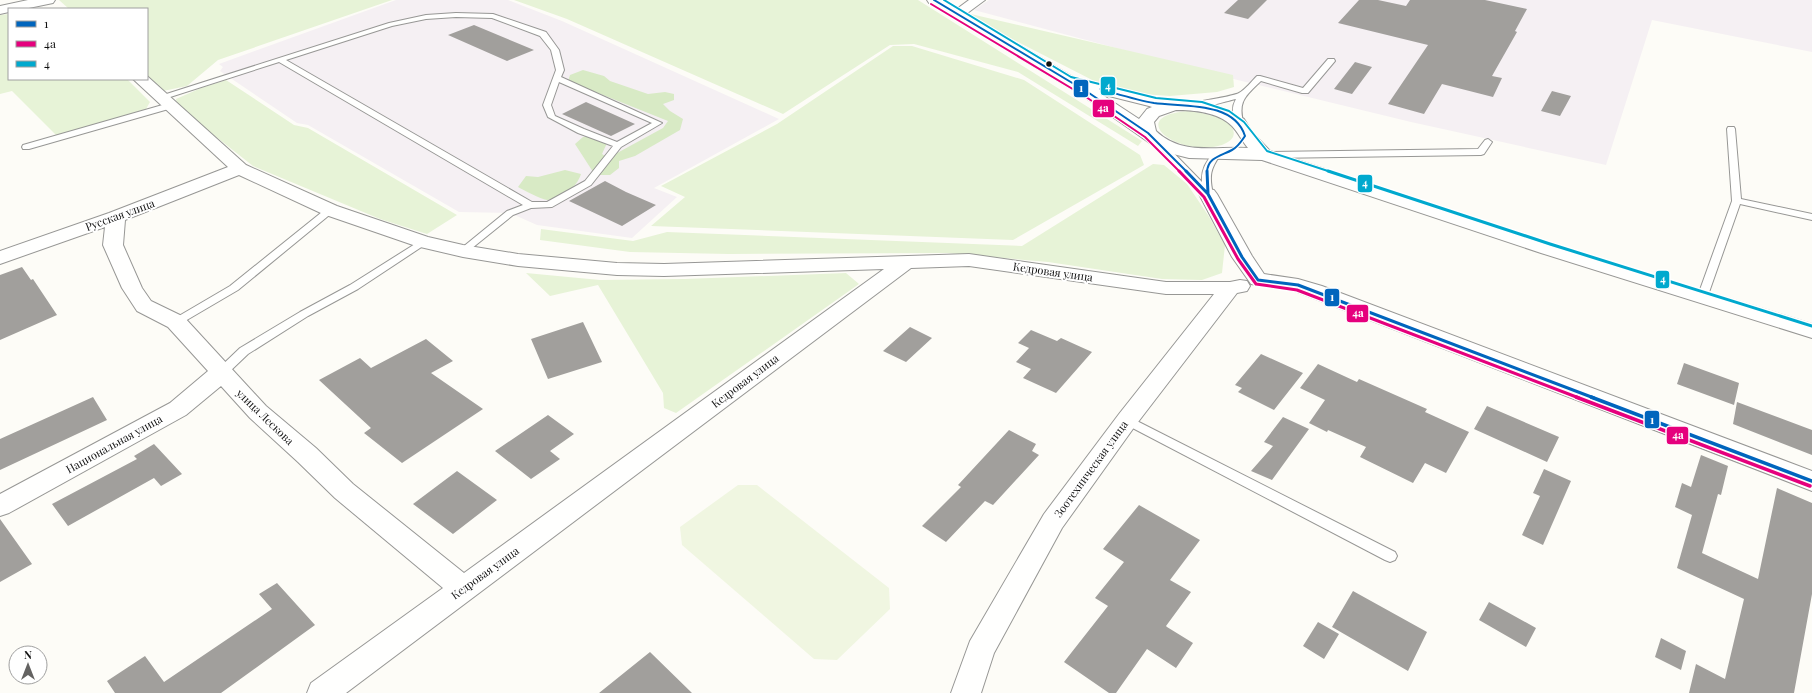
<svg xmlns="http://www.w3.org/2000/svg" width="1812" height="693" viewBox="0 0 1812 693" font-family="'Playfair Display',serif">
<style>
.industrial{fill:#f5f0f3}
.green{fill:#e7f3d7}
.forest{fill:#d8eac5}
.pitch{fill:#f0f6e1}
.building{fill:#a19f9c}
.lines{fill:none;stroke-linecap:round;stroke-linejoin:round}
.service-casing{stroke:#979795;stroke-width:2}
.minor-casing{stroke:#979795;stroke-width:2}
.tertiary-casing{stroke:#979795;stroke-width:2}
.service{fill:#fffffe;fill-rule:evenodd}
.minor{fill:#fffffe;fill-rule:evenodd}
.tertiary{fill:#fffffe;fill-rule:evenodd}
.bus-1-far2-casing{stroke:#fff;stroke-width:4}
.bus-1-far1-casing{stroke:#fff;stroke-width:6}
.bus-1-casing{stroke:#fff;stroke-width:6}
.bus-2-far2-casing{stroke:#fff;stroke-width:4}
.bus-2-far1-casing{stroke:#fff;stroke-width:6}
.bus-2-casing{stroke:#fff;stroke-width:6}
.bus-3-far1-casing{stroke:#fff;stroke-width:4}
.bus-3-casing{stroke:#fff;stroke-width:6}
.bus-1-far2{stroke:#0065bd;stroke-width:2}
.bus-1-far1{stroke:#0065bd;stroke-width:3}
.bus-1{stroke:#0065bd;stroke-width:3.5}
.bus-2-far2{stroke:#e5007d;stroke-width:2}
.bus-2-far1{stroke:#e5007d;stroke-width:3}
.bus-2{stroke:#e5007d;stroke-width:3.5}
.bus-3-far1{stroke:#00a9ce;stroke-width:2}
.bus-3{stroke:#00a9ce;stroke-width:3}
.bus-dot{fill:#111;stroke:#fff;stroke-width:1.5}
.labels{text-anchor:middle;stroke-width:4;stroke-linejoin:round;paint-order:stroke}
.street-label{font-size:11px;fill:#111;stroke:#fff}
.line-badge{stroke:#fff;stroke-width:1.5}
.badge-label{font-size:11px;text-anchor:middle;font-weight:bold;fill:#fff}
</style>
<rect width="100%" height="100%" fill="#fdfcf7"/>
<path class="industrial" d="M396,0H508L562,21L779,119L654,188L677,197L632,238L537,225L510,213L459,212L308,125L297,123L220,71L223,67L219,64Z
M989,0H1812V52L1652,20L1606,165L1411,122L1221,76L974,10Z"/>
<path class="green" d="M59,0H392L218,60L187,86L163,91L147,76V9H69Z
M514,0H918L1142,141L1138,146L1018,72L914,44L890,45L783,114L567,19Z
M962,12L1233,75L1234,87L1217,92L1170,96L1143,94L1100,84L967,16Z
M9,14V79H127L150,102L146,109L85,128L56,135L12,91L0,94V15Z
M893,46H912L1024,80L1140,155L1144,165L1013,240L651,226L685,197L661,186L777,124Z
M226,80L294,125L308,128L457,215L427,234L380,219L253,166L177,106L176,99L201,88Z
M1187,111C1198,112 1240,118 1233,137C1230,142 1223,145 1218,146C1177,156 1125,117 1187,111Z
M1153,164L1164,165L1187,184L1208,215L1225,245L1222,273L1202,280L1162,279L1048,262L947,253L729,254L630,252L540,240L541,229L633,241L667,232L1022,246Z
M526,273L600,280L685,279L846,273L859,284L676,413L664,408L663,393L598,285L550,296Z"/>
<path class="forest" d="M583,70L604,76L610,81L648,94L665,92L674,94V100L663,104L670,111L683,119L680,130L635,156L619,161V168L610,175H595L575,144L583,137L596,135L607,143L602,154L608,158L663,128L668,121L568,81L570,75Z
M565,170L581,174C577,187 562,200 547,200C540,199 524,190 518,187L526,176L538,177Z"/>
<path class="pitch" d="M738,485H757L889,588L890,609L837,660L814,659L682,545L680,527Z"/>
<path class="building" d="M1238,0H1267L1248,19L1224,13Z
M1359,0H1378L1406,6L1410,0H1485L1527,9L1515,31L1517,32L1492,76L1502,78L1493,97L1442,84L1424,114L1388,104L1428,45L1338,23Z
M474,25L534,50L507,61L448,35Z
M1355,62L1372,67L1352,94L1334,89Z
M1552,91L1571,96L1560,116L1541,111Z
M586,102L635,124L611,136L562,114Z
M605,181L626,192L656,205L622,226L569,201Z
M22,267L31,280L33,279L57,315L0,340V275Z
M583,322L602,362L548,379L531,339Z
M910,327L932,338L906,362L883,351Z
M1031,330L1057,341L1061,338L1092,352L1056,393L1023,378L1031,369L1016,362L1029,348L1018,343Z
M426,339L453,361L431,373L483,409L402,463L364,433L371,428L319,380L360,358L371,368Z
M1261,354L1303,373L1274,410L1238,392L1242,388L1235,385Z
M1684,363L1739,383L1734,405L1677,384Z
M1318,364L1357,382L1359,379L1427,409L1425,412L1469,432L1446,473L1425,463L1413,483L1360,457L1366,447L1328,430L1327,432L1309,423L1325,400L1300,388Z
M93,397L107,420L0,470V439Z
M1737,402L1812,430V455L1733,424Z
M1487,406L1559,437L1547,462L1474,429Z
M548,415L574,434L550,451L560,459L531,479L495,451Z
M1283,417L1309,429L1272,480L1251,471L1273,446L1264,442Z
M1009,430L1036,444L1032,451L1039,455L993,505L985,501L946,542L922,526L961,487L958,485Z
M154,444L182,474L161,486L154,478L68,526L52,504L137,459L134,456Z
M1701,455L1728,466L1721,495L1718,494L1702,553L1758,579L1777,488L1812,503V594L1794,693H1689L1696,664L1725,679L1744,599L1677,568L1692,515L1675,507L1682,483L1691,487Z
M1544,469L1571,481L1543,545L1522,535L1540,496L1533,493Z
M457,471L497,500L453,534L413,504Z
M1139,505L1200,540L1170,580L1191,592L1166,626L1167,627L1193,643L1176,668L1147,649L1116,693H1109L1064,662L1108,606L1095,598L1124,562L1103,549Z
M0,519L32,564L0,582Z
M277,583L315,625L221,693H115L107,681L145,656L164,682L272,609L259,594Z
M1353,591L1427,632L1408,671L1332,627Z
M1489,602L1536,628L1526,647L1479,620Z
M1318,622L1339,634L1324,659L1303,646Z
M1661,638L1686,651L1681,670L1655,657Z
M650,652L692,693H599Z"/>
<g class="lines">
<defs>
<path id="service" d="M456,13L493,14L546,32L559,50L564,70L561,77L662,123L621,147L591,185L552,207L531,208L513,215L466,253L463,254L458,251L507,211L523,205L279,62L164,99H161L157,97L389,23L426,15ZM456,17L492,18L540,36L551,50L556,70L543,105L548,117L578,133L613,146L585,181L547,202H532L286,60L392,26L426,19ZM559,82L652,123L617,142L584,129L555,116L551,105Z
M1328,59H1334L1335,61L1308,93H1302L1261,81C1245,96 1237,102 1244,125L1243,127H1237C1232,117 1231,108 1236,99C1226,101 1195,112 1187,105C1192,101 1229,98 1239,93C1245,90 1252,81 1257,76H1260L1303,88Z
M166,104H172L173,106L172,108L29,149H23L22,147L23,145Z
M1728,127H1734L1735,129L1741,199L1812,214V220L1740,204L1707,298L1702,301L1697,298L1732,201L1727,129Z
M1157,138L1160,139L1202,182C1201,170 1206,162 1214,152H1220L1221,154C1210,169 1209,176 1213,194L1211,196H1205L1154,143L1153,141Z
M1488,139L1492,142L1484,154L1481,155L1266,158L1262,155L1266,152L1478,149L1485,140Z
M330,207L333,208L335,210L333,212L238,290L180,324H172L171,322L172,320L230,286L327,208Z
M423,239L428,242L426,244L358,289L308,316L248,354L226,375H218L216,372L218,369L240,348L300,312L350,285Z
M1127,416L1395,552L1397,556L1395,560L1390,562L1385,560L1123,423L1121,420L1123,417Z"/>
<path id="minor" d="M28,0H55L53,3L24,9H9V12L0,14V6Z
M969,0H985L962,17H952L950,14Z
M147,76L246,165L337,206L428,237L463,245L518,254L617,263L664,264L969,254L1166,282H1230L1240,280L1247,281L1250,286L1247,291L1237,293L1135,426L1062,528L994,653L981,693H951L970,641L1044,514L1119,414L1214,294H1166L969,266L911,268L346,693H307L311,683L443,588L335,498L298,462L250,418L221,386L186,415L9,513L0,516V494L170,403L208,371L168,327L137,311L122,288L103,245L105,227L0,264V251L109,213L228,167L133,79H147ZM239,175L323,214L416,246L463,257L518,266L617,275L664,276L884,269L464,573L353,484L316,448L266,406L184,317L151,301L142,288L123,245L125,220Z
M1208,189L1214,190L1217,194L1252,256L1264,274L1298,279L1322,286L1812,471V491L1308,296L1295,291L1251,284L1232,257L1199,194L1202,190Z"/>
<path id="tertiary" d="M927,0H944L1083,83L1088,81L1155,98L1203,103L1222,108L1244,119L1252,132L1270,151L1555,245L1812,324V338L1541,253L1262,160L1189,158L1161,151L1083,96L929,3ZM1101,94L1149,106L1152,107L1147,109L1139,119ZM1176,110C1194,110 1218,112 1232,126C1238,132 1242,141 1248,148C1216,146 1182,156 1156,131L1154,122L1159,116Z"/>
</defs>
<use href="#service" class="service-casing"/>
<use href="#minor" class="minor-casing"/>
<use href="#tertiary" class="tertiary-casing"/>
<use href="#service" class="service"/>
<use href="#minor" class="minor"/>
<use href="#tertiary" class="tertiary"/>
<defs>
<path id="bus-1-far2" d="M934,0L1089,93L1148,133L1187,172
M1100,89C1118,94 1136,100 1154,103C1183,107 1234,101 1245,136C1241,142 1238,147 1232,150C1221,156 1208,157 1207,172"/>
<path id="bus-1-far1" d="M1186,171L1208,194L1242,257L1258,280L1298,285L1594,398
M1207,171L1208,194"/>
<path id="bus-1" d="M1591,397L1812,481"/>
<path id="bus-2-far2" d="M931,4L1086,97L1145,137L1180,172"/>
<path id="bus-2-far1" d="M1179,171L1204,197L1238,259L1256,284L1297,290L1579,398"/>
<path id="bus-2" d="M1576,397L1810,486"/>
<path id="bus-3-far1" d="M944,0L1071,77L1156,98L1202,102L1229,111L1244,122L1267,151L1331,172"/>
<path id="bus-3" d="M1328,171L1550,244L1812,326"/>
</defs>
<use href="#bus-1-far2" class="bus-1-far2-casing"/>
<use href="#bus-1-far1" class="bus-1-far1-casing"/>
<use href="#bus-1" class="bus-1-casing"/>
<use href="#bus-2-far2" class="bus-2-far2-casing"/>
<use href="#bus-2-far1" class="bus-2-far1-casing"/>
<use href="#bus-2" class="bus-2-casing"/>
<use href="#bus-3-far1" class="bus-3-far1-casing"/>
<use href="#bus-3" class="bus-3-casing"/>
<use href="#bus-1-far2" class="bus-1-far2"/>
<use href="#bus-1-far1" class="bus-1-far1"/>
<use href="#bus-1" class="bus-1"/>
<use href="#bus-2-far2" class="bus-2-far2"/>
<use href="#bus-2-far1" class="bus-2-far1"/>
<use href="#bus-2" class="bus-2"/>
<use href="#bus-3-far1" class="bus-3-far1"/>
<use href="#bus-3" class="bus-3"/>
</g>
<circle class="bus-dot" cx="1049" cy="64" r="3.5"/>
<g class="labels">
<g class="street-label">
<text transform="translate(120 215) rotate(-20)" y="4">Русская улица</text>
<text transform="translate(1053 272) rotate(8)" y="4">Кедровая улица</text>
<text transform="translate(745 381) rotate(-37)" y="4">Кедровая улица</text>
<text transform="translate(265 417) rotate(44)" y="4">улица Лескова</text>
<text transform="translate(114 444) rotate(-29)" y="4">Национальная улица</text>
<text transform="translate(1091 469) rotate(-54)" y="4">Зоотехническая улица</text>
<text transform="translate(485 573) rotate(-36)" y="4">Кедровая улица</text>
</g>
</g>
<g class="line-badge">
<rect x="1100" y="76" width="16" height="20" rx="4" fill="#00a9ce"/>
<rect x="1073" y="79" width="16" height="19" rx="4" fill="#0065bd"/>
<rect x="1092" y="99" width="23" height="19" rx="4" fill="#e5007d"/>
<rect x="1357" y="174" width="16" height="19" rx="4" fill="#00a9ce"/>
<rect x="1655" y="270" width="15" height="19" rx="4" fill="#00a9ce"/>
<rect x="1324" y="288" width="16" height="19" rx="4" fill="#0065bd"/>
<rect x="1346" y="304" width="23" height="19" rx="4" fill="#e5007d"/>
<rect x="1644" y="410" width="16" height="19" rx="4" fill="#0065bd"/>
<rect x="1666" y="426" width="23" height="19" rx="4" fill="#e5007d"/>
</g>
<g class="badge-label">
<text x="1108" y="90">4</text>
<text x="1081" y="92">1</text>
<text x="1103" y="112">4а</text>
<text x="1365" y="187">4</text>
<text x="1663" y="283">4</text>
<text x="1332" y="301">1</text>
<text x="1358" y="317">4а</text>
<text x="1652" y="424">1</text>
<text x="1678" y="439">4а</text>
</g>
<rect x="8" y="8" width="140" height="72" fill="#ffffff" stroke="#a0a0a0"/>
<rect x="16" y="21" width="20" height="6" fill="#0065bd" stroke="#a0a0a0"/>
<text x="44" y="28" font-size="12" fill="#111111">1</text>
<rect x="16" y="41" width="20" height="6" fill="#e5007d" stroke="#a0a0a0"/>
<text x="44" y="48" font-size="12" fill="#111111">4а</text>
<rect x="16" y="61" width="20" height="6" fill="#00a9ce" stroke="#a0a0a0"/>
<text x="44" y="68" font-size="12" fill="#111111">4</text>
<g transform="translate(28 665)"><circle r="19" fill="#ffffff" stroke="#a0a0a0"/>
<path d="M0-3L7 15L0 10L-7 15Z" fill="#646362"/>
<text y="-6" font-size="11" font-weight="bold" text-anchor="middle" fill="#111111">N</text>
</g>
</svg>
